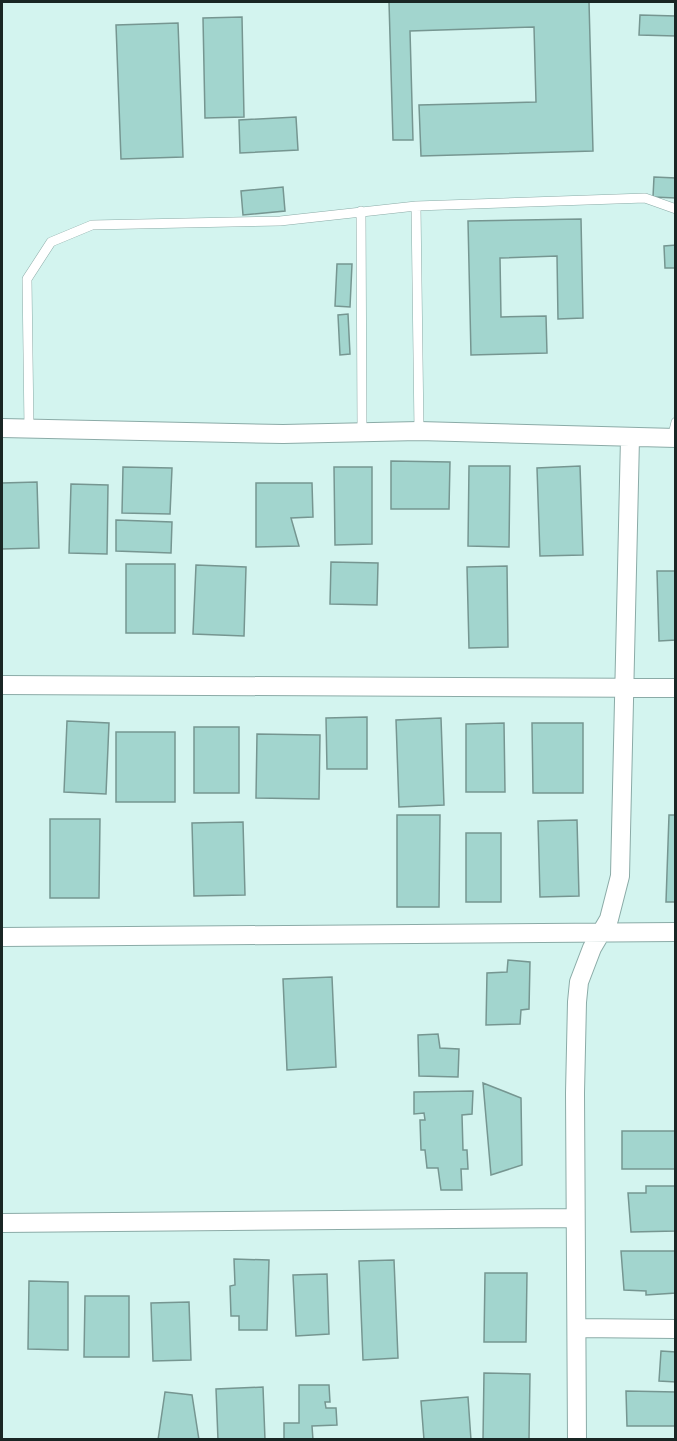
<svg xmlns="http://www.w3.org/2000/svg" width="677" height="1441" viewBox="0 0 677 1441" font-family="'Roboto Condensed',sans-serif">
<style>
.building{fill:#a2d5ce;stroke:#769691;stroke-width:1.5}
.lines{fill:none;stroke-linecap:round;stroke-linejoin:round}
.lane-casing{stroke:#8baba7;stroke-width:10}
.street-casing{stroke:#8baba7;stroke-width:20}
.lane{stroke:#fff;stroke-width:9}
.street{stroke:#fff;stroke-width:18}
</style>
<rect width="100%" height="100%" fill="#d3f4ef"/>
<path class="building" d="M389,2H589L593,151L421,156L419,105L536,102L534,27L410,31L413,140H393Z
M640,15L676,16V36L639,35Z
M242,17L244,117L205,118L203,18Z
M178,23L183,157L121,159L116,25Z
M296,117L298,150L240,153L239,120Z
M654,177L676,178V198L653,197Z
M283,187L285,211L243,215L241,191Z
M581,219L583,318L558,319L557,256L500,258L501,317L546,316L547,353L471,355L468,221Z
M676,245V268H665L664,246Z
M337,264H352L350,307L335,306Z
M348,314L350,354L340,355L338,315Z
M391,461L450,462L449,509H391Z
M469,466H510L509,547L468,546Z
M580,466L583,555L540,556L537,468Z
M123,467L172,468L170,514L122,513Z
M334,467H372V544L335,545Z
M37,482L39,548L2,549V483Z
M256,483H312L313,517L291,518L299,546L256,547Z
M71,484L108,485L107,554L69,553Z
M116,520L172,522L171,553L116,551Z
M331,562L378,563L377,605L330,604Z
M126,564H175V633H126Z
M196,565L246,567L244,636L193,634Z
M507,566L508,647L469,648L467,567Z
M657,571H676V640L659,641Z
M367,717V769H327L326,718Z
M441,718L444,805L399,807L396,720Z
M67,721L109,723L106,794L64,792Z
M504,723L505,792H466V724Z
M532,723H583V793H533Z
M194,727H239V793H194Z
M116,732H175V802H116Z
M257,734L320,735L319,799L256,798Z
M397,815H440L439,907H397Z
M669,815H676V902H666Z
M50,819H100L99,898H50Z
M577,820L579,896L540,897L538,821Z
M243,822L245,895L194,896L192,823Z
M466,833H501V902H466Z
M508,960L530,962L529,1009L521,1010L520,1024L486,1025L487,973L507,972Z
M332,977L336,1067L287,1070L283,979Z
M438,1034L440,1048L459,1049L458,1077L419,1076L418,1035Z
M483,1083L521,1098L522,1165L491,1175Z
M473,1091L472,1114L462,1115L463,1150H467L468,1169H461L462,1190H441L438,1168H427L425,1150H421L420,1120H425L424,1113L414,1114V1092Z
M622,1131H676V1169H622Z
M646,1186H676V1231L631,1232L628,1193H646Z
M621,1251H676V1293L646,1295V1291L624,1290Z
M234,1259L269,1260L267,1330H239V1316H231L230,1286L235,1285Z
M394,1260L398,1358L363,1360L359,1261Z
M485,1273H527L526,1342H484Z
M327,1274L329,1334L296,1336L293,1275Z
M29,1281L68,1282V1350L28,1349Z
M85,1296H129V1357H84Z
M189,1302L191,1360L153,1361L151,1303Z
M661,1351L676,1352V1382L659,1381Z
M484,1373L530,1374L529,1440H483Z
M299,1385H329L330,1402H325L326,1408H336L337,1425L312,1426L313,1440H284V1423H299Z
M263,1387L265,1440H218L216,1389Z
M626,1391L676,1392V1426H627Z
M165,1392L192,1395L199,1440H158Z
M468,1397L471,1440H424L421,1401Z"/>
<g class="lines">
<defs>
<path id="lane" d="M416,206L419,431
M361,211L362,431
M29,429L27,279L51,242L92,225L280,221L416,206L645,198L676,209
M672,438L676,422"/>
<path id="street" d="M2,428L283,434L419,431L676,438
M2,685L676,688
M2,937L676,932
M2,1223L575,1218
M578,1328L676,1329
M577,1440L575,1093L577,1002L579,982L592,948L609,919L620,876L630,438"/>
</defs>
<use href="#lane" class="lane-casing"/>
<use href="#street" class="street-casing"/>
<use href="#lane" class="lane"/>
<use href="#street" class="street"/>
</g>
<rect width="677" height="1441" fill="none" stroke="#192624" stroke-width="6"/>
</svg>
